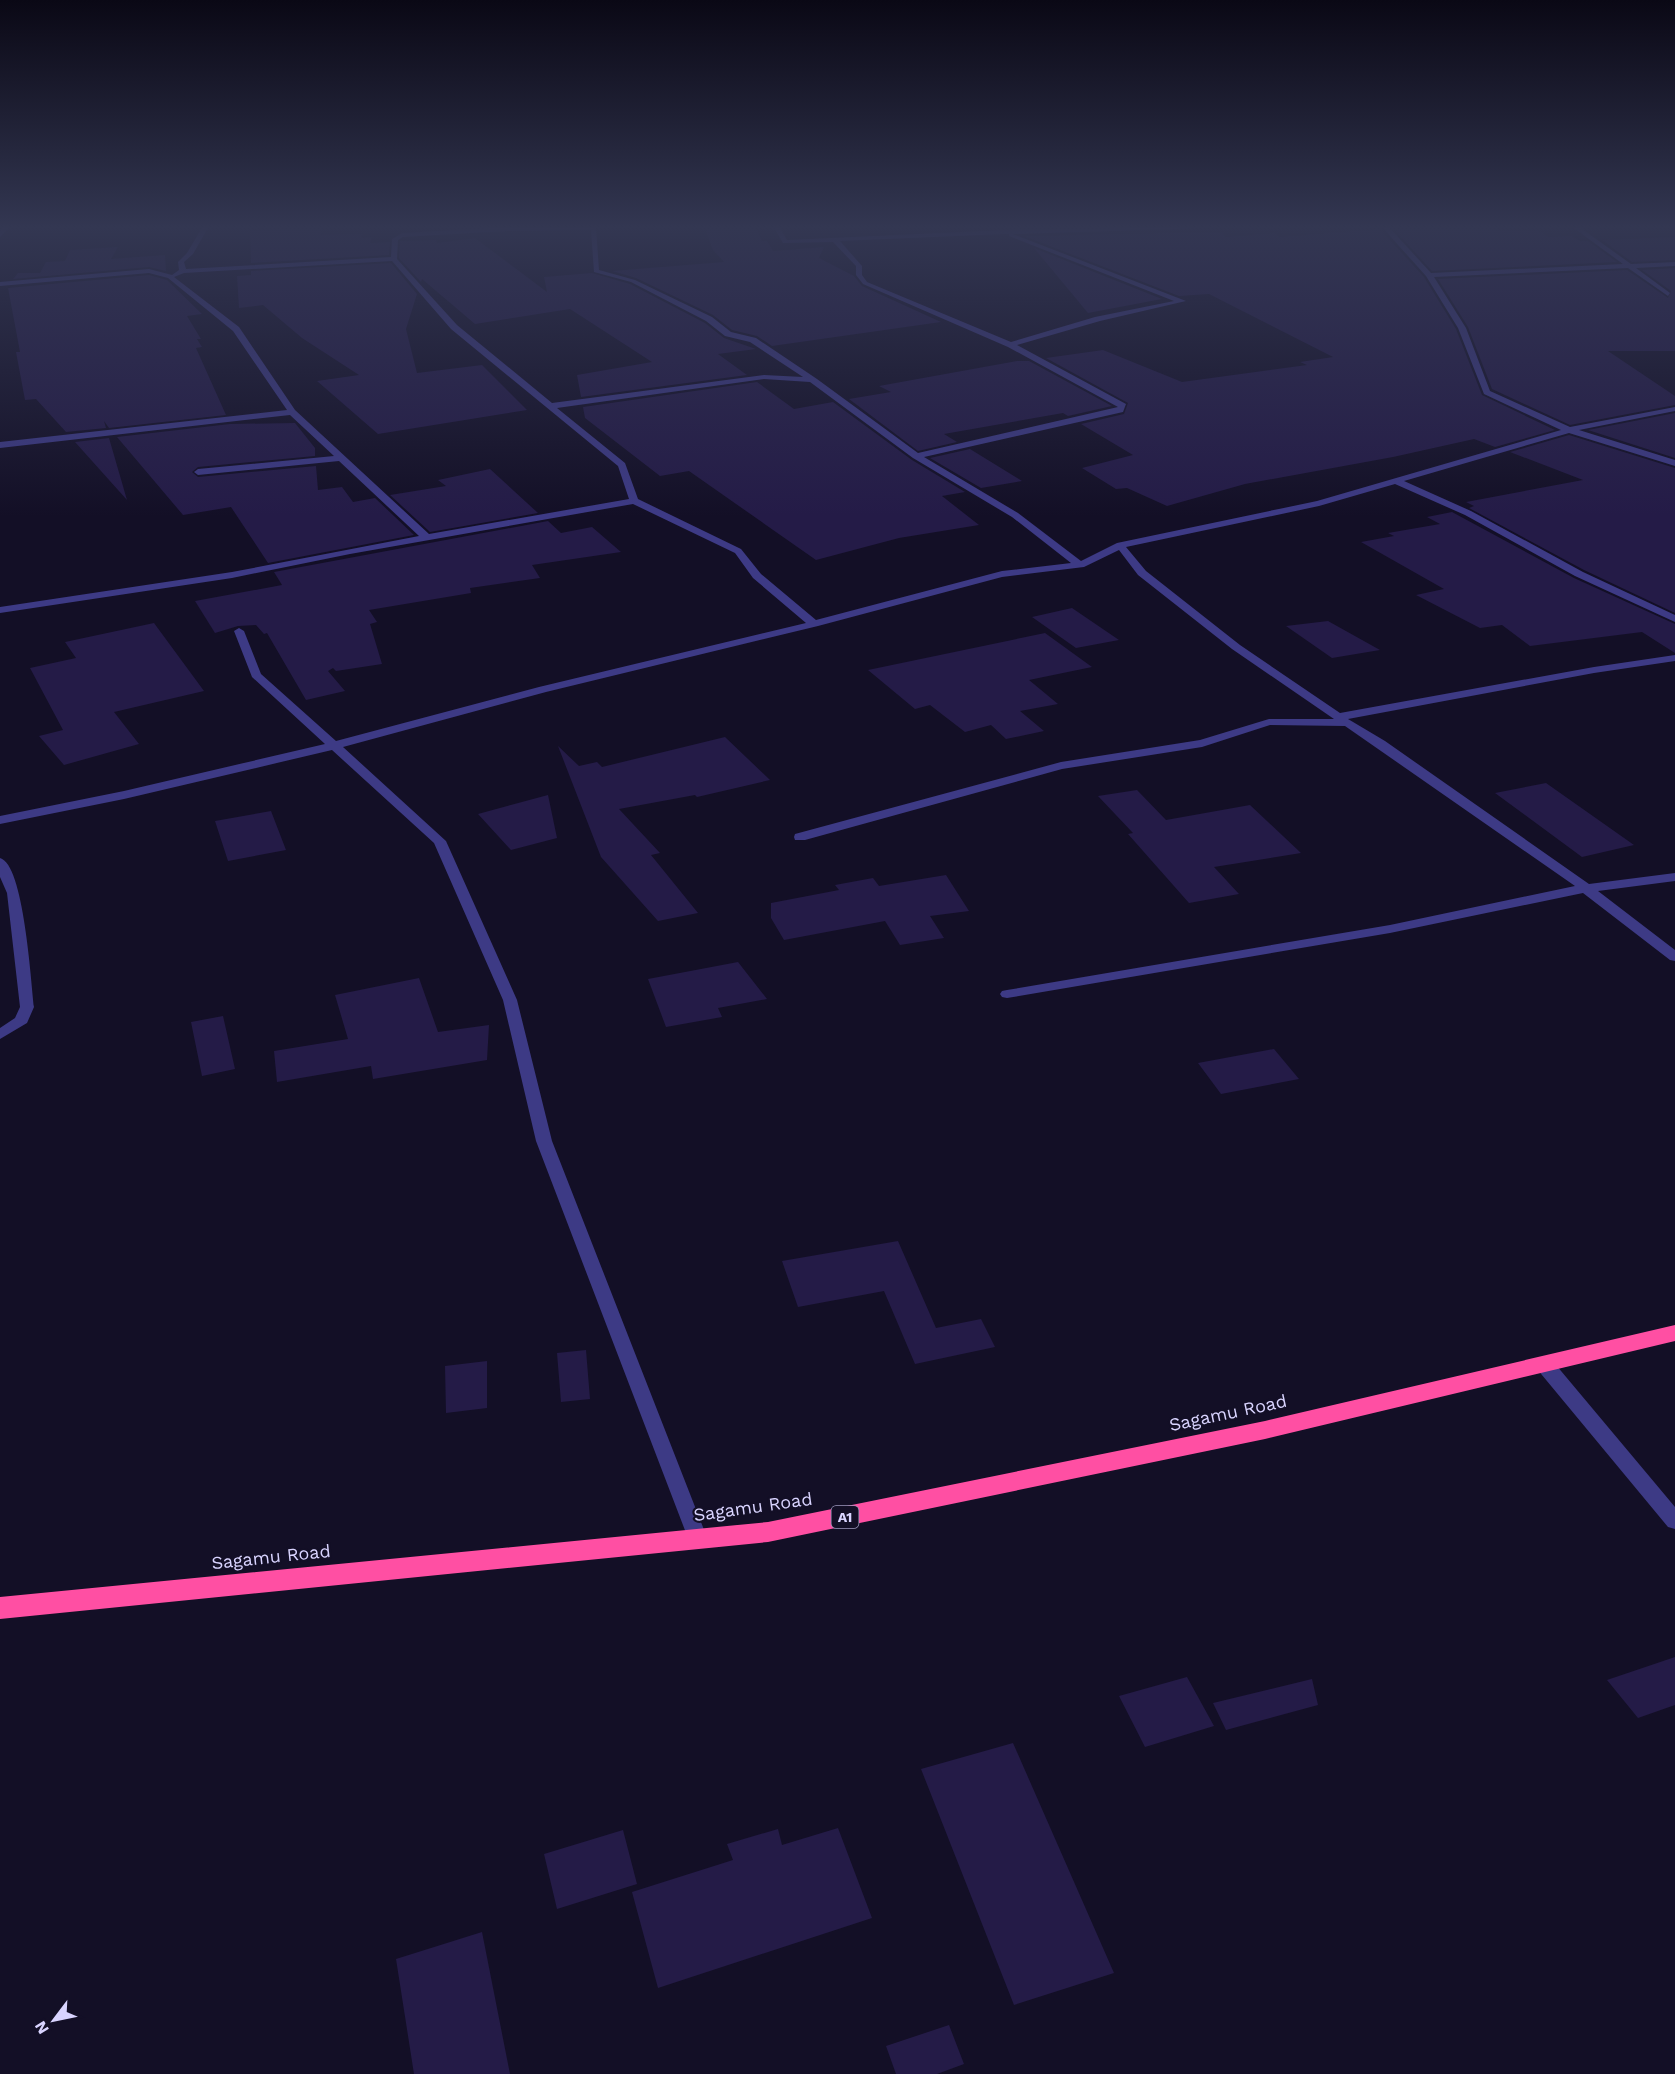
<svg xmlns="http://www.w3.org/2000/svg" width="1675" height="2074" viewBox="0 0 1675 2074" font-family="'Work Sans',sans-serif">
<style>
.building{fill:#241b47}
.lines{fill:none;stroke-linecap:round;stroke-linejoin:round}
.street{fill:#3d3a85;fill-rule:evenodd}
.highway{fill:#ff4fa3;fill-rule:evenodd}
.labels{text-anchor:middle;stroke-width:4.5;stroke-linejoin:round;paint-order:stroke}
.shield{fill:#130f26;stroke:#9e99be;stroke-width:1.5}
.shield-label{font-size:14px;font-weight:bold;fill:#d9d4ff}
.near-street-label{font-size:18px;fill:#d9d4ff;stroke:#130f26}
</style>
<rect width="100%" height="100%" fill="#130f26"/>
<path class="building" d="M704,226H755L762,241H767L773,251L824,247L819,258L854,276L862,286L941,322L772,346L757,336L732,330L713,315L636,278L612,271L724,262L713,250Z
M1440,226H1491L1498,231L1537,230L1549,237L1572,236L1580,241H1588L1617,262L1432,271L1393,228Z
M323,228L320,235L362,234L361,238L372,237L370,243L390,242L389,255L251,263L250,230Z
M1380,229L1424,277L1456,329L1482,395L1555,430L1495,447L1474,439L1393,457L1245,484L1167,506L1127,488L1116,489L1082,468L1133,455L1081,424L1124,414L1128,403L1046,358L1103,350L1182,382L1307,365L1300,362L1333,357L1209,294L1179,296L1024,236L1221,232L1226,237L1274,233L1280,237Z
M1675,237V260L1632,262L1602,240Z
M475,238L547,292L544,277L592,273L630,284L705,323L724,338L756,349L718,354L747,375L581,397L577,375L652,362L570,309L475,324L422,279L421,282L399,258L400,241L436,240L437,243Z
M118,247L111,259L165,255L166,271L149,267L13,279L18,273H40L46,262L65,261L70,250Z
M1034,248L1162,299L1088,313Z
M391,263L417,294L406,329L417,373L482,365L527,410L378,434L317,381L359,375L302,338L263,305L239,308L237,276L251,275V271Z
M1675,268V351H1608L1675,396V405L1570,425L1492,389L1468,327L1438,279L1627,270L1668,298L1671,291L1642,270Z
M149,275L167,280L202,314L187,316L201,339H197L202,347L196,348L226,415L109,428L104,421L106,428L66,432L36,399L25,400L16,352H20L8,288Z
M1017,361H1029L1112,406L1068,416L1063,413L944,434L957,442L918,451L849,399L891,392L879,386Z
M757,382L794,409L833,402L912,460L965,492L942,496L979,525L899,538L816,560L689,471L660,476L585,418L583,407Z
M1675,413V458L1588,430Z
M295,423L315,448V456L198,467L192,472L198,477L316,466L318,490L342,487L353,502L375,498L414,535L268,563L231,507L183,515L117,437L230,424Z
M1569,435L1675,468V613L1584,570L1469,508L1474,506L1466,502L1583,480L1510,452Z
M109,438L127,500L75,442Z
M970,449L1022,481L981,488L930,458Z
M490,469L538,513L430,532L390,495L446,486L438,480Z
M1452,512L1574,578L1675,624V653L1642,632L1530,646L1502,625L1480,628L1416,595L1444,589L1361,542L1394,536L1388,533L1440,524L1427,517Z
M548,521L561,533L592,527L621,552L532,565L540,578L470,588L471,593L369,610L377,622L370,624L382,664L336,671L333,668L328,671L345,691L306,700L267,633L264,634L256,625L238,626L215,633L195,601L282,585L274,572Z
M1072,608L1119,640L1076,648L1032,617Z
M1328,621L1380,650L1332,658L1286,626Z
M154,623L204,691L114,712L139,744L64,765L39,736L63,730L30,668L76,658L65,642Z
M1045,633L1092,667L1029,680L1058,704L1020,711L1044,731L1006,739L991,725L965,732L930,705L915,709L868,670Z
M725,737L770,780L697,797L695,795L619,809L660,853L651,855L698,913L658,921L601,857L558,746L579,766L597,762L602,767Z
M1546,783L1634,845L1582,857L1495,793Z
M1137,790L1166,820L1250,805L1301,853L1214,867L1239,894L1189,903L1128,834L1133,833L1098,796Z
M548,795L557,838L511,850L478,814Z
M271,811L286,850L228,861L215,821Z
M946,875L969,911L930,916L944,938L900,945L885,921L784,940L771,918V903L839,890L835,885L873,878L879,886Z
M738,962L767,999L718,1008L722,1017L666,1027L648,979Z
M419,978L438,1032L489,1025L487,1060L373,1079L371,1066L277,1082L274,1051L348,1039L335,995Z
M223,1016L235,1069L202,1076L191,1022Z
M1274,1049L1299,1079L1221,1094L1198,1063Z
M898,1241L936,1328L981,1319L995,1347L915,1364L884,1291L798,1307L782,1261Z
M586,1350L590,1399L561,1402L557,1353Z
M487,1361V1408L446,1413L445,1366Z
M1675,1657V1705L1638,1718L1607,1680Z
M1187,1677L1214,1726L1145,1747L1119,1696Z
M1312,1679L1318,1705L1226,1730L1213,1703Z
M1013,1743L1114,1973L1014,2005L921,1769Z
M838,1828L872,1918L658,1988L632,1892L733,1860L727,1844L778,1829L782,1845Z
M623,1830L637,1884L557,1909L544,1854Z
M482,1932L510,2074H414L396,1959Z
M949,2025L964,2064L937,2074H896L886,2046Z"/>
<g class="lines">
<path class="street" d="M5,226H11L0,237V231Z
M203,226H209L193,254L184,262L186,269L391,257L392,239L402,233L507,227H596L599,270L635,280L712,317L731,332L756,338L817,379L918,453L1118,407L1008,347L863,284L856,275V266L833,242L783,243L773,226H779L787,240L1004,230L1271,226L1013,234L1186,301L1100,321L1017,345L1126,404L1123,412L924,457L1018,513L1081,561L1117,543L1317,501L1561,430L1484,394L1458,328L1426,276L1381,226H1388L1431,273L1623,264L1571,226H1578L1631,264L1675,262V266L1636,268L1670,293L1668,296L1628,268L1434,277L1466,328L1490,391L1570,427L1675,407V411L1579,430L1675,460V466L1569,433L1404,481L1471,511L1583,572L1675,615V622L1575,576L1465,515L1395,484L1319,506L1126,547L1146,571L1240,645L1340,713L1594,667L1675,655V661L1594,673L1348,719L1385,741L1589,884L1675,873V881L1598,891L1675,950V961L1670,960L1583,893L1390,933L1007,998L1002,997L1000,994L1002,991L1007,990L1390,925L1575,886L1345,726L1270,725L1202,747L1062,769L805,840H795L794,837L795,834L1061,762L1200,740L1269,719H1334L1232,649L1138,575L1119,550L1084,567L1002,577L818,626L546,692L343,747L446,841L517,1000L552,1141L708,1540L705,1546L698,1548L691,1546L536,1141L503,1000L434,843L332,750L124,799L0,824V816L124,791L325,744L252,677L234,631L239,628L244,631L261,674L336,741L539,687L806,623L753,578L735,553L633,504L350,554L232,578L0,613V607L232,572L419,536L339,461L198,475L194,472L198,469L334,456L290,415L0,448V442L287,410L233,331L168,278L149,273L0,286V282L149,269L172,275L179,270L178,262L187,253ZM591,230L594,272L631,282L706,321L725,336L750,342L803,377L764,375L552,403L457,325L397,259L398,240L403,237L507,231ZM1004,234H1009V236L1174,301L1095,317L1011,342L867,282L862,275V266L840,241ZM392,261L451,329L618,466L629,499L429,534L295,410L239,327L174,277L184,273ZM764,379L810,382L913,458L1012,517L1071,563L1002,571L816,620L761,574L741,549L638,499L625,463L557,408Z
M0,858C24,864 31,982 34,1007L27,1023L0,1039V1028L15,1018L20,1007L7,893L0,877Z
M1544,1357L1551,1359L1675,1507V1529L1668,1527L1537,1369L1535,1364L1537,1359Z"/>
<path class="highway" d="M1675,1325V1341L1265,1439L768,1542L0,1619V1597L768,1522L1265,1421Z"/>
</g>
<linearGradient id="sky" x2="0" y2="1"><stop stop-color="#0a0815"/><stop offset="0.44" stop-color="#333752"/><stop offset="1" stop-color="#333752" stop-opacity="0"/></linearGradient>
<rect width="1675" height="516" fill="url(#sky)"/>
<g class="labels">
<rect class="shield" x="831.5" y="1506" width="27" height="22" rx="4.5"/>
<g class="shield-label">
<text x="845" y="1522">A1</text>
</g>
<g class="near-street-label">
<text transform="translate(1228 1413) rotate(-12)" y="6">Sagamu Road</text>
<text transform="translate(753 1507) rotate(-8)" y="6">Sagamu Road</text>
<text transform="translate(271 1557) rotate(-6)" y="6">Sagamu Road</text>
</g>
</g>
<g transform="translate(54 2020) rotate(238)" stroke="#130f26" stroke-width="4.5" paint-order="stroke">
<path d="M0-4.5L10 22L0 15L-10 22Z" fill="#d9d4ff"/>
<text y="-9" font-size="16" font-weight="bold" text-anchor="middle" fill="#d9d4ff">N</text>
</g>
</svg>
